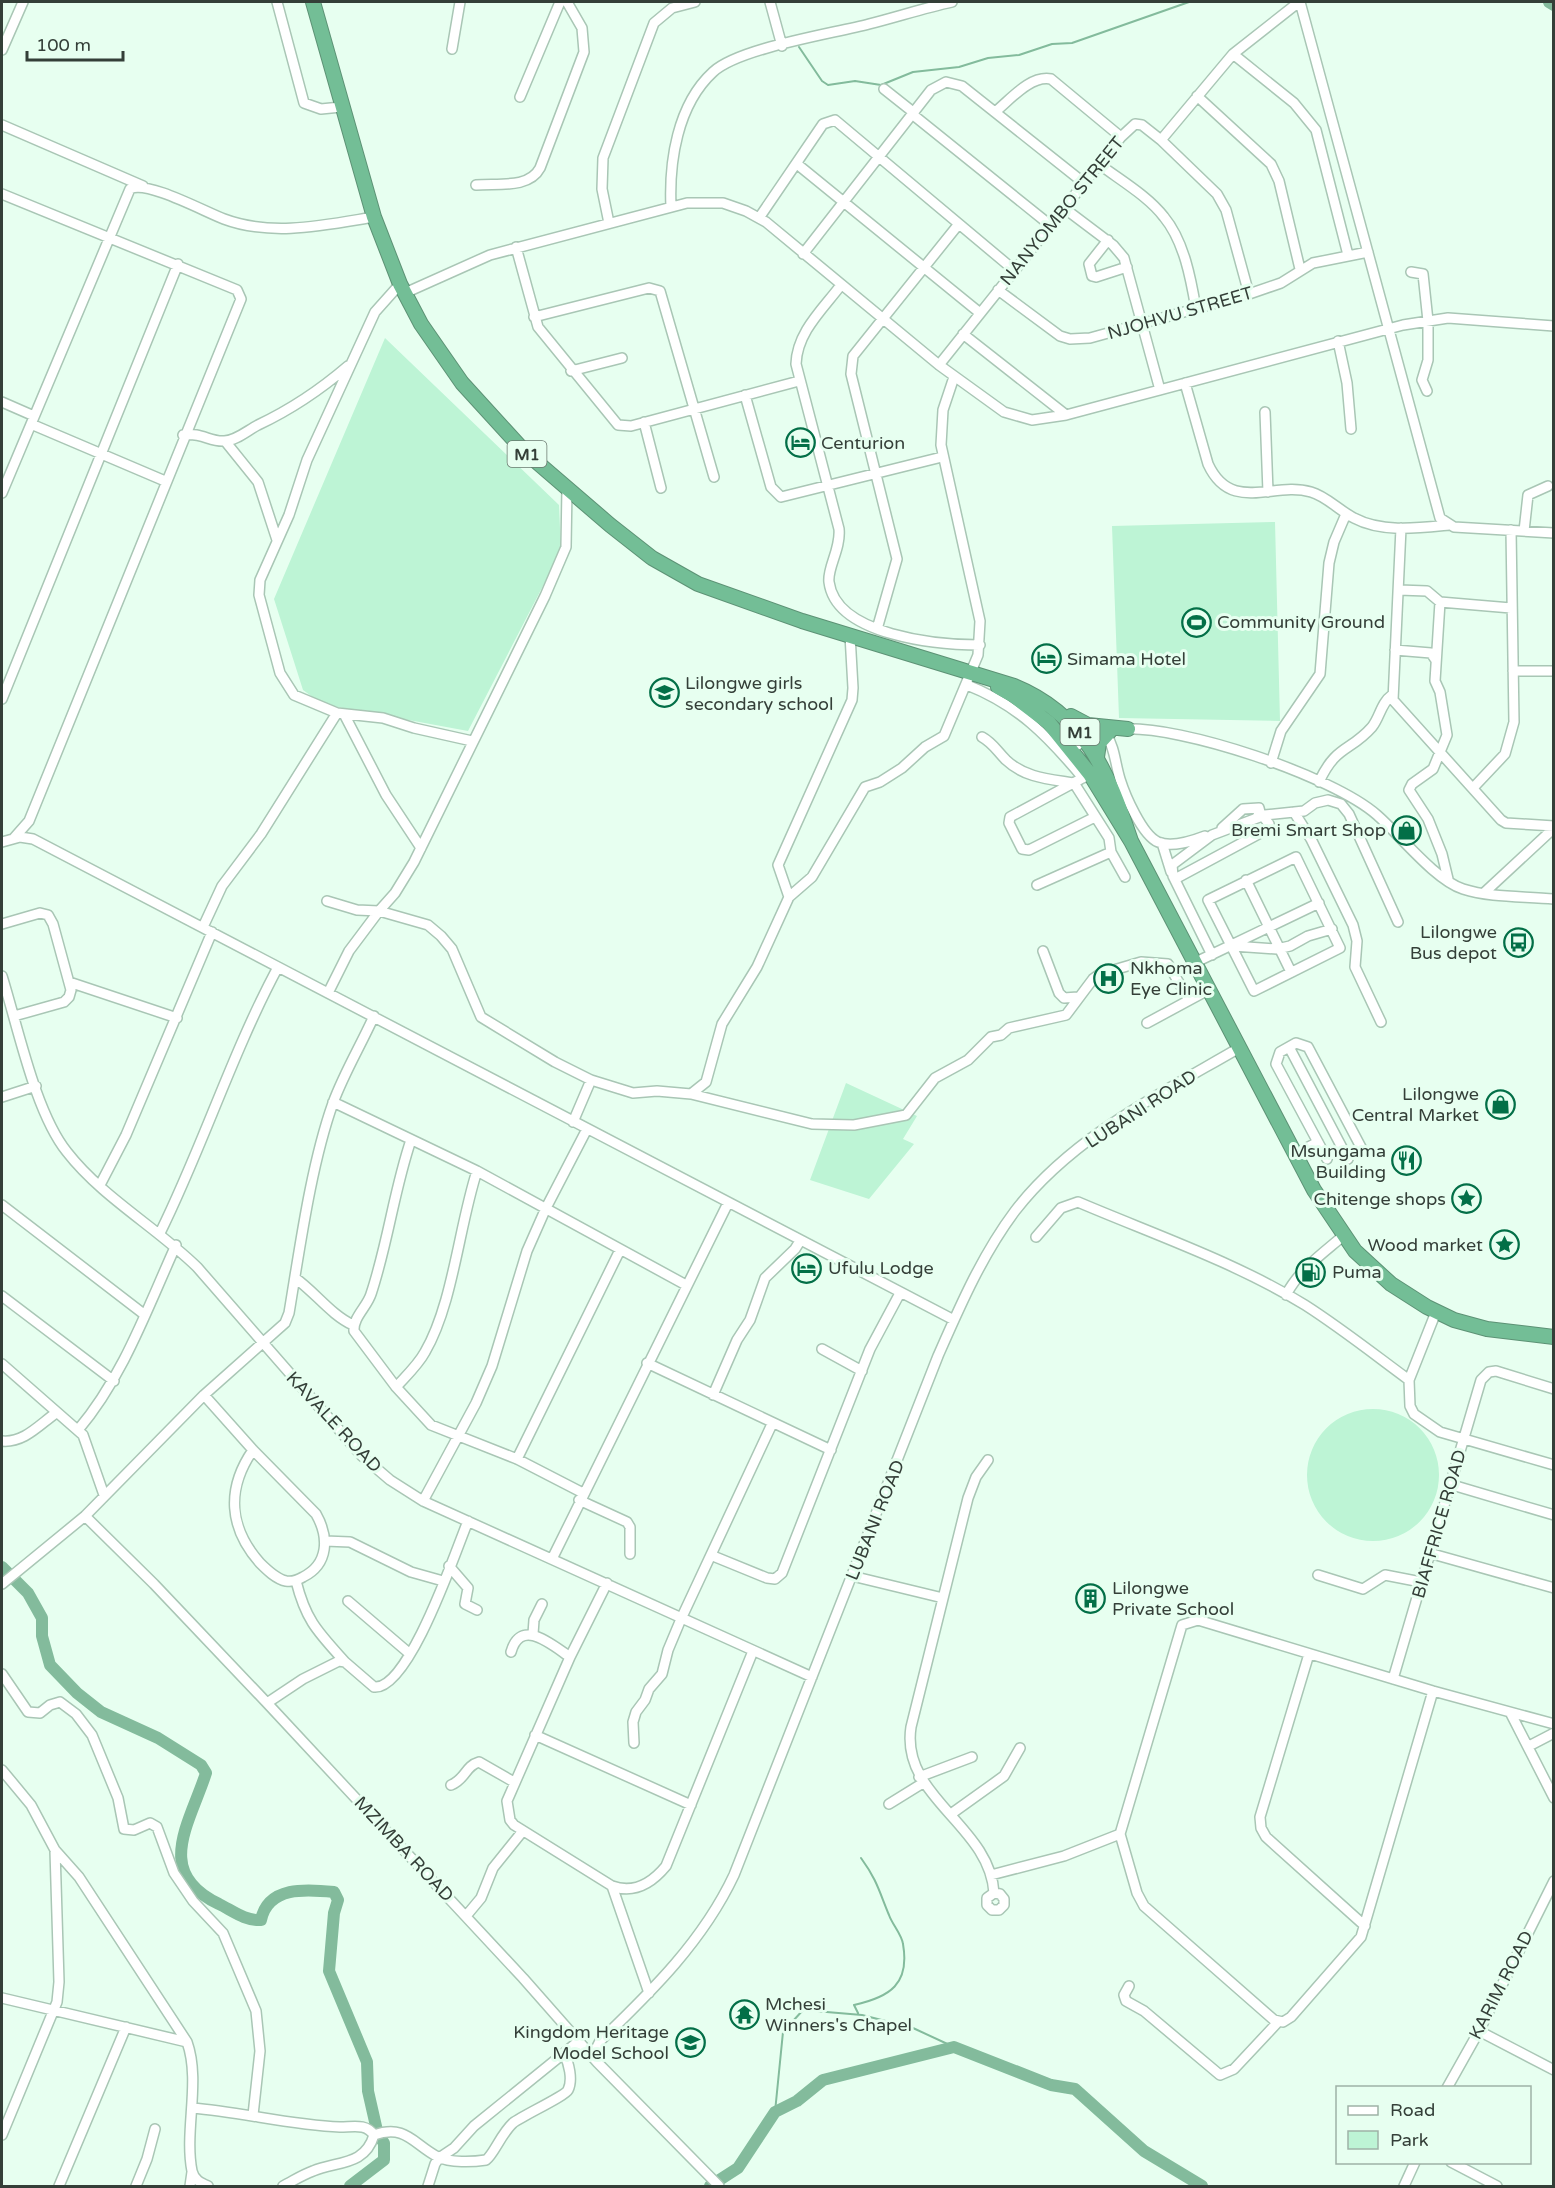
<svg xmlns="http://www.w3.org/2000/svg" width="1555" height="2188" viewBox="0 0 1555 2188" font-family="'Varela Round',sans-serif">
<style>
.green{fill:#bdf4d5}
.lines{fill:none;stroke-linecap:round;stroke-linejoin:round}
.stream{stroke:#83bb9c;stroke-width:2}
.river{stroke:#83bb9c;stroke-width:12}
.minor-casing{stroke:#a9c6b5;stroke-width:12}
.highway-casing{stroke:#5d9275;stroke-width:16}
.minor{stroke:#fff;stroke-width:9}
.highway{stroke:#73be96;stroke-width:14}
.labels{text-anchor:middle;stroke-width:6;stroke-linejoin:round;paint-order:stroke}
.shield{fill:#e7fff0;stroke:#6a796f;stroke-width:1.5}
.shield-label{font-size:16px;font-weight:bold;fill:#343f38}
.street-label{font-size:18px;fill:#343f38;stroke:#e7fff0}
.poi-label{font-size:18px;fill:#343f38;stroke:#e7fff0;text-anchor:start}
</style>
<rect width="100%" height="100%" fill="#e7fff0"/>
<path class="green" d="M385,338L559,505L561,551L468,731L322,704L303,690L274,599Z
M1275,522L1280,721L1119,718L1112,526Z
M846,1083L917,1116L903,1139L914,1144L869,1199L810,1180Z
M1307 1475a66 66 0 1 1 132 0a66 66 0 1 1-132 0Z"/>
<g class="lines">
<path class="stream" d="M799,47L822,81L828,85L855,81L881,85L913,72L959,67L988,58L1019,55L1052,44L1072,43L1189,2
M858,2013L854,2005C890,1997 910,1984 903,1944C902,1935 892,1924 889,1915C879,1891 877,1880 861,1858
M775,2112L783,2032L803,2010L862,2015L913,2028L954,2047"/>
<path class="river" d="M1549,2L1554,5
M2,1567L28,1593L42,1618V1636L50,1665L77,1693L101,1712L158,1738L201,1765L206,1773C190,1823 153,1873 219,1904C233,1911 245,1921 261,1920C268,1886 306,1889 334,1892L338,1900L334,1913L329,1971L367,2062L368,2091L378,2135L384,2143V2160L350,2186
M710,2186L738,2168L775,2112L797,2101L823,2080L954,2047L1051,2085L1075,2089L1144,2151L1202,2186"/>
<defs>
<path id="minor" d="M277,2L304,103L321,109L341,107
M770,2L782,46
M1300,2L1440,518L1454,527L1554,533
M452,49L460,2
M2,50L23,2
M1233,54L1294,103L1316,130L1348,255
M884,89L913,112
M1197,96L1271,164L1279,181L1300,269
M520,97L560,2
M995,112C1010,100 1030,75 1051,79L1121,137
M912,114L1050,225
M2,125L143,186
M1161,140L1233,54L1299,2
M797,164L980,313
M1099,164C1120,180 1148,196 1164,217C1184,241 1191,279 1196,309
M476,185C497,183 529,189 540,168L584,52L582,28L567,2
M2,194L237,290L241,299L29,821L14,838
M671,207C669,162 677,105 713,72C739,48 831,34 869,24C897,17 924,8 952,2
M1064,208L1113,245L1124,258L1160,390
M759,218L823,124L835,120L1014,270
M609,223L602,189L603,158L654,23L672,8L695,2
M1108,240L1089,264L1092,276L1096,277L1127,267
M516,247L538,327L618,425L631,426L799,381
M803,254L931,90L946,82L962,86L1084,183
M1411,272L1423,274L1428,321V360L1422,380L1427,391
M400,284L375,312L307,460L289,515L260,580L259,595L280,673L294,695L337,713L383,718L414,728L472,741
M841,285C823,309 797,332 796,364L839,529C841,549 827,568 829,582C836,636 939,645 980,645
M998,290L1060,336L1070,339L1090,338L1249,294L1281,283L1313,263L1368,252
M405,293L490,255L687,203H723L746,211L766,222L939,365L1004,412L1032,420L1066,415L1403,325L1448,318L1554,326
M534,317L649,288L660,291L714,477
M963,334L1066,415
M1338,341L1347,383L1351,429
M939,365L1121,137L1135,124L1142,125L1161,140L1217,194L1226,210L1249,294
M571,371L622,358
M1185,383L1208,464C1231,514 1273,481 1311,492C1326,496 1340,511 1354,518C1382,533 1419,528 1449,525
M745,395L771,487L781,497L942,457
M2,402L34,416
M1265,412L1268,492
M644,422L661,488
M31,424L165,481
M183,435C201,432 210,442 224,441C236,441 248,430 258,425C292,409 320,390 348,366
M225,441L258,482L277,540
M2,493L130,189C147,180 205,212 224,219C272,237 325,225 374,217
M1401,528L1393,700L1501,820L1506,823L1554,826
M1524,531L1528,495L1548,486
M1399,590L1427,591L1440,602L1435,681L1440,692L1447,735L1433,769L1412,784L1409,790L1428,819L1442,854L1448,879
M1440,602L1511,608
M877,629L897,559L851,374L853,356L958,225
M1395,650L1431,653L1435,659
M1513,671H1554
M967,685C1018,705 1048,736 1083,778
M2,699L178,264
M344,714L386,795L421,848
M1122,729C1181,725 1333,776 1377,815C1400,835 1435,880 1463,889C1491,898 1525,896 1554,899
M1106,734C1115,748 1115,763 1120,779C1125,795 1142,835 1158,842C1172,848 1192,841 1205,836
M982,737C993,743 997,751 1006,760C1025,778 1049,779 1074,783L1109,838L1111,852L1125,877
M1072,749L1092,735L1108,731
M1271,763L1281,731L1320,674L1329,563L1334,542L1346,514
M1090,774L1010,817L1009,823L1022,849L1029,850L1095,817
M1319,782C1336,745 1350,752 1372,727C1380,717 1381,703 1392,695
M1473,788L1505,754L1514,722L1511,530
M1294,812L1311,839L1353,925L1357,941L1355,967L1381,1022
M1222,828L1243,809L1259,808L1260,812L1257,817
M2,842L20,837L33,839L954,1320
M1162,843L1171,872
M1296,857L1340,948L1254,991L1208,900Z
M1175,879L1266,830L1269,824L1263,816
M1246,880L1291,972
M1037,885L1111,852
M1485,892L1554,828
M789,897L778,865L852,700L853,688L850,635
M327,901L357,910L379,911L395,893L414,862L545,596L566,547L567,488
M2,924L40,913L48,915L53,924L71,990L69,997L64,1002L14,1016
M203,927L222,886L261,834L337,713
M1233,946L1277,949L1290,946L1308,936L1332,929
M1043,951L1059,993L1064,998L1078,997
M1212,955L1173,876L1172,865L1212,835L1265,815L1304,811L1315,803L1328,800L1341,804L1349,814L1398,922
M1194,963L1319,903
M2,976C18,1027 35,1112 67,1152C102,1197 156,1227 197,1267L362,1456L390,1480L423,1501L812,1677
M69,982L177,1018
M328,993L349,951L379,911L428,925L441,936L452,949L481,1017L555,1062L591,1080L633,1093L657,1091L691,1094L812,1124L854,1125L906,1115L935,1078L968,1060L991,1037L1001,1035L1009,1028L1066,1015L1093,979L1100,974L1141,962L1168,964L1189,1000
M1147,1023L1208,990
M1289,1047L1348,1159
M691,1094L706,1082L722,1024L757,967L789,897L812,877L865,787L880,782L902,768L925,747L944,736L978,655L980,621L941,445L943,410L954,377
M2,1097L36,1086
M333,1102L477,1171L686,1285
M573,1122L591,1080
M411,1140C394,1190 388,1243 371,1294C367,1307 353,1317 354,1331L396,1387L431,1425L517,1459L583,1493
M1295,1154L1318,1142
M1327,1159L1276,1064L1280,1052L1296,1043L1308,1047L1363,1151
M100,1185L126,1135L212,932
M2,1205L145,1315
M160,1233C203,1146 232,1053 278,967
M1036,1237L1061,1208L1078,1202C1153,1234 1235,1262 1305,1305C1341,1328 1375,1355 1409,1380
M295,1278C315,1292 331,1315 353,1325
M1286,1295C1299,1270 1322,1254 1343,1236
M2,1296L114,1381
M1436,1312L1409,1380L1410,1406L1414,1414L1440,1432L1554,1465
M822,1349L862,1371
M647,1363L831,1450
M2,1364L83,1435L104,1495
M396,1387C406,1376 418,1365 425,1352C453,1304 459,1226 477,1171
M204,1395L253,1450L316,1514C329,1537 329,1564 303,1577C298,1580 292,1582 286,1581C276,1579 267,1570 260,1563C229,1528 226,1489 253,1450
M713,1395L737,1340L750,1320L765,1278L795,1249L800,1241
M78,1430C123,1377 147,1309 176,1245
M2,1441C24,1443 39,1425 56,1413
M517,1459L620,1250
M988,1460L976,1477L968,1498L911,1727C900,1797 990,1825 994,1893L1000,1894L1004,1899V1905L999,1910H992L987,1905V1898L994,1893
M1449,1484L1554,1515
M579,1500L627,1522L630,1527V1554
M423,1501L476,1403L492,1366L527,1251L546,1208L587,1129
M85,1516L154,1584L267,1703L523,1978L597,2062L719,2186
M325,1541L350,1542L411,1572L443,1581
M1429,1553L1554,1588
M713,1556L767,1578L775,1579L782,1573L870,1349L900,1293
M552,1559L728,1203
M449,1566L468,1588L465,1604L477,1610
M1318,1575L1363,1589L1385,1575L1421,1582
M852,1576L943,1598
M296,1581C306,1621 318,1632 345,1662
M607,1583L570,1657L507,1801L510,1820L514,1825L612,1886C634,1894 652,1883 666,1866L753,1651
M2,1584L85,1516L204,1395L285,1323L289,1313C300,1247 311,1165 333,1103C344,1073 361,1045 374,1016
M348,1601L410,1654
M533,1634L534,1620L542,1604
M511,1652C521,1617 552,1645 570,1657
M1309,1654L1260,1817L1261,1828L1266,1837L1365,1926
M2,1674L28,1712L40,1713L50,1705L60,1702L76,1714L92,1735L118,1798L124,1829L134,1830L150,1823L157,1827L174,1873L193,1901L223,1933L256,2011L260,2051L253,2115
M1393,1679L1481,1380L1489,1372L1496,1371L1554,1389
M1433,1691L1361,1937L1291,2017L1283,2022L1274,2020L1144,1906L1137,1893L1120,1834L1182,1625L1198,1620L1433,1691L1554,1724
M267,1703L303,1679L339,1661L345,1662L374,1687C409,1691 456,1550 468,1521
M1511,1714L1554,1798
M535,1735L691,1805
M634,1743L633,1722L636,1712L645,1700L649,1689L662,1674L668,1650L681,1619L772,1424
M1529,1746L1554,1733
M2,1770L31,1805L55,1850L79,1877L187,2042
M919,1777L972,1757
M451,1785C466,1779 465,1766 479,1762L514,1782
M889,1804L923,1783
M951,1814L1004,1776L1020,1748
M991,1875L1064,1856L1120,1834
M612,1886L649,1993
M466,1916L481,1898L493,1868L522,1832
M1129,1986L1124,1995L1126,2001L1144,2011L1220,2075L1234,2069L1278,2022
M2,1998L187,2042C201,2081 184,2131 192,2171C194,2180 201,2183 208,2186
M1479,2031L1554,2070
M597,2062L595,2051L600,2041C652,1991 703,1941 734,1875L938,1356C960,1306 982,1255 1015,1211C1072,1137 1160,1094 1239,1048
M1447,2088L1479,2031L1554,1881
M192,2108C242,2112 290,2125 340,2127C353,2127 366,2123 374,2135
M2,2135L57,2002L59,1982L55,1850
M374,2135C406,2124 413,2144 438,2157C450,2163 473,2162 486,2160C494,2154 501,2134 513,2123C524,2115 565,2096 568,2090C573,2080 569,2063 564,2054
M1451,2162L1497,2186
M59,2186L126,2027
M136,2186L147,2159L155,2129
M190,2186L192,2172
M283,2186C293,2181 302,2175 313,2171C337,2161 365,2166 374,2135
M428,2186L435,2164L439,2158L454,2148L474,2126L579,2041
M1404,2186L1415,2162"/>
<path id="highway" d="M313,2L374,217L400,284L421,324L462,383L524,451L610,525L652,558L698,584L802,621L1014,686C1085,715 1108,772 1131,841
M998,687L1014,696L1049,723L1090,774L1131,841L1314,1190L1355,1251L1391,1284L1427,1307L1454,1320L1487,1329L1554,1337
M1071,716L1088,725L1128,729
M1097,757L1099,743L1110,731"/>
</defs>
<use href="#minor" class="minor-casing"/>
<use href="#highway" class="highway-casing"/>
<use href="#minor" class="minor"/>
<use href="#highway" class="highway"/>
</g>
<defs>
<symbol id="hotel-ring" viewBox="-11 -11 22 22"><circle r="9.5" fill="#e7fff0" stroke="#036f47" stroke-width="1.5"/><path d="M-6-4.5h1.5V1H6V5H4.5V3h-9V5H-6ZM-4 0a1.8 1.8 0 1 1 3.6 0ZM.5 0V-2.5h3Q6-2.5 6 0Z" fill="#036f47"/></symbol>
<symbol id="stadium-ring" viewBox="-11 -11 22 22"><circle r="9.5" fill="#e7fff0" stroke="#036f47" stroke-width="1.5"/><path d="M0-5a6.5 5 0 1 0 0 10a6.5 5 0 1 0 0-10ZM-3.5-1.8h7v3.6h-7Z" fill="#036f47"/></symbol>
<symbol id="school-ring" viewBox="-11 -11 22 22"><circle r="9.5" fill="#e7fff0" stroke="#036f47" stroke-width="1.5"/><path d="M0-5L7-2L0 1L-7-2ZM-4 1L0 2.5L4 1V4Q0 6-4 4Z" fill="#036f47"/></symbol>
<symbol id="shop-ring" viewBox="-11 -11 22 22"><circle r="9.5" fill="#e7fff0" stroke="#036f47" stroke-width="1.5"/><path d="M-5-2.5h2.3a2.7 3.5 0 0 1 5.4 0H5L5.5 6h-11ZM-1.5-2.5h3a1.5 2.3 0 0 0-3 0Z" fill="#036f47"/></symbol>
<symbol id="bus-ring" viewBox="-11 -11 22 22"><circle r="9.5" fill="#e7fff0" stroke="#036f47" stroke-width="1.5"/><path d="M-5-6H5V4H4V6H2V4H-2V6H-4V4H-5ZM-3.5-4V0h7V-4ZM-3.5 1.2v1.5H-2V1.2ZM2 1.2v1.5H3.5V1.2Z" fill="#036f47"/></symbol>
<symbol id="hospital-ring" viewBox="-11 -11 22 22"><circle r="9.5" fill="#e7fff0" stroke="#036f47" stroke-width="1.5"/><path d="M-5-5h3v3.5h4V-5h3V5h-3V1.5h-4V5h-3Z" fill="#036f47"/></symbol>
<symbol id="restaurant-ring" viewBox="-11 -11 22 22"><circle r="9.5" fill="#e7fff0" stroke="#036f47" stroke-width="1.5"/><path d="M-5-6h1v4h1v-4h1v4h1v-4h1v5L-1.5 .5V6h-2V.5L-5-1ZM5-6V6H3V1.5H1.5Q1.5-4 5-6Z" fill="#036f47"/></symbol>
<symbol id="sight-ring" viewBox="-11 -11 22 22"><circle r="9.5" fill="#e7fff0" stroke="#036f47" stroke-width="1.5"/><path d="M0-6L1.8-2.2L6-1.7L2.9 1.2L3.7 5.4L0 3.3L-3.7 5.4L-2.9 1.2L-6-1.7L-1.8-2.2Z" fill="#036f47"/></symbol>
<symbol id="fuel-ring" viewBox="-11 -11 22 22"><circle r="9.5" fill="#e7fff0" stroke="#036f47" stroke-width="1.5"/><path d="M-5.5-6h7V0h2V4h1.3V-2.5L3-4.5l.8-.8L6-3V5H2.5V1h-1V6h-7ZM-4.2-4.7v3.2H.2V-4.7Z" fill="#036f47"/></symbol>
<symbol id="building-ring" viewBox="-11 -11 22 22"><circle r="9.5" fill="#e7fff0" stroke="#036f47" stroke-width="1.5"/><path d="M-4-6H4V6H1V3H-1V6H-4ZM-2.5-4.3h1.7v1.8h-1.7ZM.8-4.3h1.7v1.8H.8ZM-2.5-1h1.7V.8h-1.7ZM.8-1h1.7V.8H.8Z" fill="#036f47"/></symbol>
<symbol id="temple-ring" viewBox="-11 -11 22 22"><circle r="9.5" fill="#e7fff0" stroke="#036f47" stroke-width="1.5"/><path d="M0-6L5-2H3V0L6.5 2.5H4V6H1.5V3h-3V6H-4V2.5H-6.5L-3 0V-2H-5Z" fill="#036f47"/></symbol>
</defs>
<g fill-rule="evenodd">
<use href="#hotel-ring" x="784" y="426" width="33" height="33"/>
<use href="#stadium-ring" x="1180" y="606" width="33" height="33"/>
<use href="#hotel-ring" x="1030" y="642" width="33" height="33"/>
<use href="#school-ring" x="648" y="676" width="33" height="33"/>
<use href="#shop-ring" x="1390" y="814" width="33" height="33"/>
<use href="#bus-ring" x="1502" y="926" width="33" height="33"/>
<use href="#hospital-ring" x="1092" y="962" width="33" height="33"/>
<use href="#shop-ring" x="1484" y="1088" width="33" height="33"/>
<use href="#restaurant-ring" x="1390" y="1144" width="33" height="33"/>
<use href="#sight-ring" x="1450" y="1182" width="33" height="33"/>
<use href="#sight-ring" x="1488" y="1228" width="33" height="33"/>
<use href="#hotel-ring" x="790" y="1252" width="33" height="33"/>
<use href="#fuel-ring" x="1294" y="1256" width="33" height="33"/>
<use href="#building-ring" x="1074" y="1582" width="33" height="33"/>
<use href="#temple-ring" x="728" y="1998" width="33" height="33"/>
<use href="#school-ring" x="674" y="2026" width="33" height="33"/>
</g>
<g class="labels">
<g class="shield">
<rect x="507.5" y="441" width="39" height="26" rx="4.5"/>
<rect x="1060.5" y="719" width="39" height="26" rx="4.5"/>
</g>
<g class="shield-label">
<text x="527" y="460">M1</text>
<text x="1080" y="738">M1</text>
</g>
<g class="street-label">
<text transform="translate(1062 211) rotate(-51)" y="6">NANYOMBO STREET</text>
<text transform="translate(1180 313) rotate(-16)" y="6">NJOHVU STREET</text>
<text transform="translate(1141 1109) rotate(-33)" y="6">LUBANI ROAD</text>
<text transform="translate(334 1422) rotate(47)" y="6">KAVALE ROAD</text>
<text transform="translate(875 1520) rotate(-68)" y="6">LUBANI ROAD</text>
<text transform="translate(1439 1524) rotate(-74)" y="6">BIAFFRICE ROAD</text>
<text transform="translate(404 1849) rotate(47)" y="6">MZIMBA ROAD</text>
<text transform="translate(1501 1985) rotate(-63)" y="6">KARIM ROAD</text>
</g>
<g class="poi-label">
<text x="821" y="449">Centurion</text>
<text x="1217" y="628">Community Ground</text>
<text x="1067" y="665">Simama Hotel</text>
<text x="685" y="689">Lilongwe girls<tspan x="685" dy="21">secondary school</tspan></text>
<text x="1386" y="836" text-anchor="end">Bremi Smart Shop</text>
<text x="1497" y="938" text-anchor="end">Lilongwe<tspan x="1497" dy="21">Bus depot</tspan></text>
<text x="1130" y="974">Nkhoma<tspan x="1130" dy="21">Eye Clinic</tspan></text>
<text x="1479" y="1100" text-anchor="end">Lilongwe<tspan x="1479" dy="21">Central Market</tspan></text>
<text x="1386" y="1157" text-anchor="end">Msungama<tspan x="1386" dy="21">Building</tspan></text>
<text x="1446" y="1205" text-anchor="end">Chitenge shops</text>
<text x="1483" y="1251" text-anchor="end">Wood market</text>
<text x="828" y="1274">Ufulu Lodge</text>
<text x="1332" y="1278">Puma</text>
<text x="1112" y="1594">Lilongwe<tspan x="1112" dy="21">Private School</tspan></text>
<text x="765" y="2010">Mchesi<tspan x="765" dy="21">Winners's Chapel</tspan></text>
<text x="669" y="2038" text-anchor="end">Kingdom Heritage<tspan x="669" dy="21">Model School</tspan></text>
</g>
</g>
<rect width="1555" height="2188" fill="none" stroke="#343f38" stroke-width="6"/>
<rect x="1336" y="2086" width="195" height="78" fill="#e7fff0" stroke="#9fb2a6" stroke-width="1.5"/>
<rect x="1348" y="2106" width="30" height="9" fill="#ffffff" stroke="#9fb2a6" stroke-width="1.5"/>
<text x="1390" y="2116" font-size="18" fill="#343f38">Road</text>
<rect x="1348" y="2131" width="30" height="18" fill="#bdf4d5" stroke="#9fb2a6" stroke-width="1.5"/>
<text x="1390" y="2146" font-size="18" fill="#343f38">Park</text>
<path d="M27 51v9h96v-9" fill="none" stroke="#343f38" stroke-width="3"/>
<text x="36" y="51" font-size="18" fill="#343f38" stroke="#e7fff0" stroke-width="4.5" paint-order="stroke">100 m</text>
</svg>
